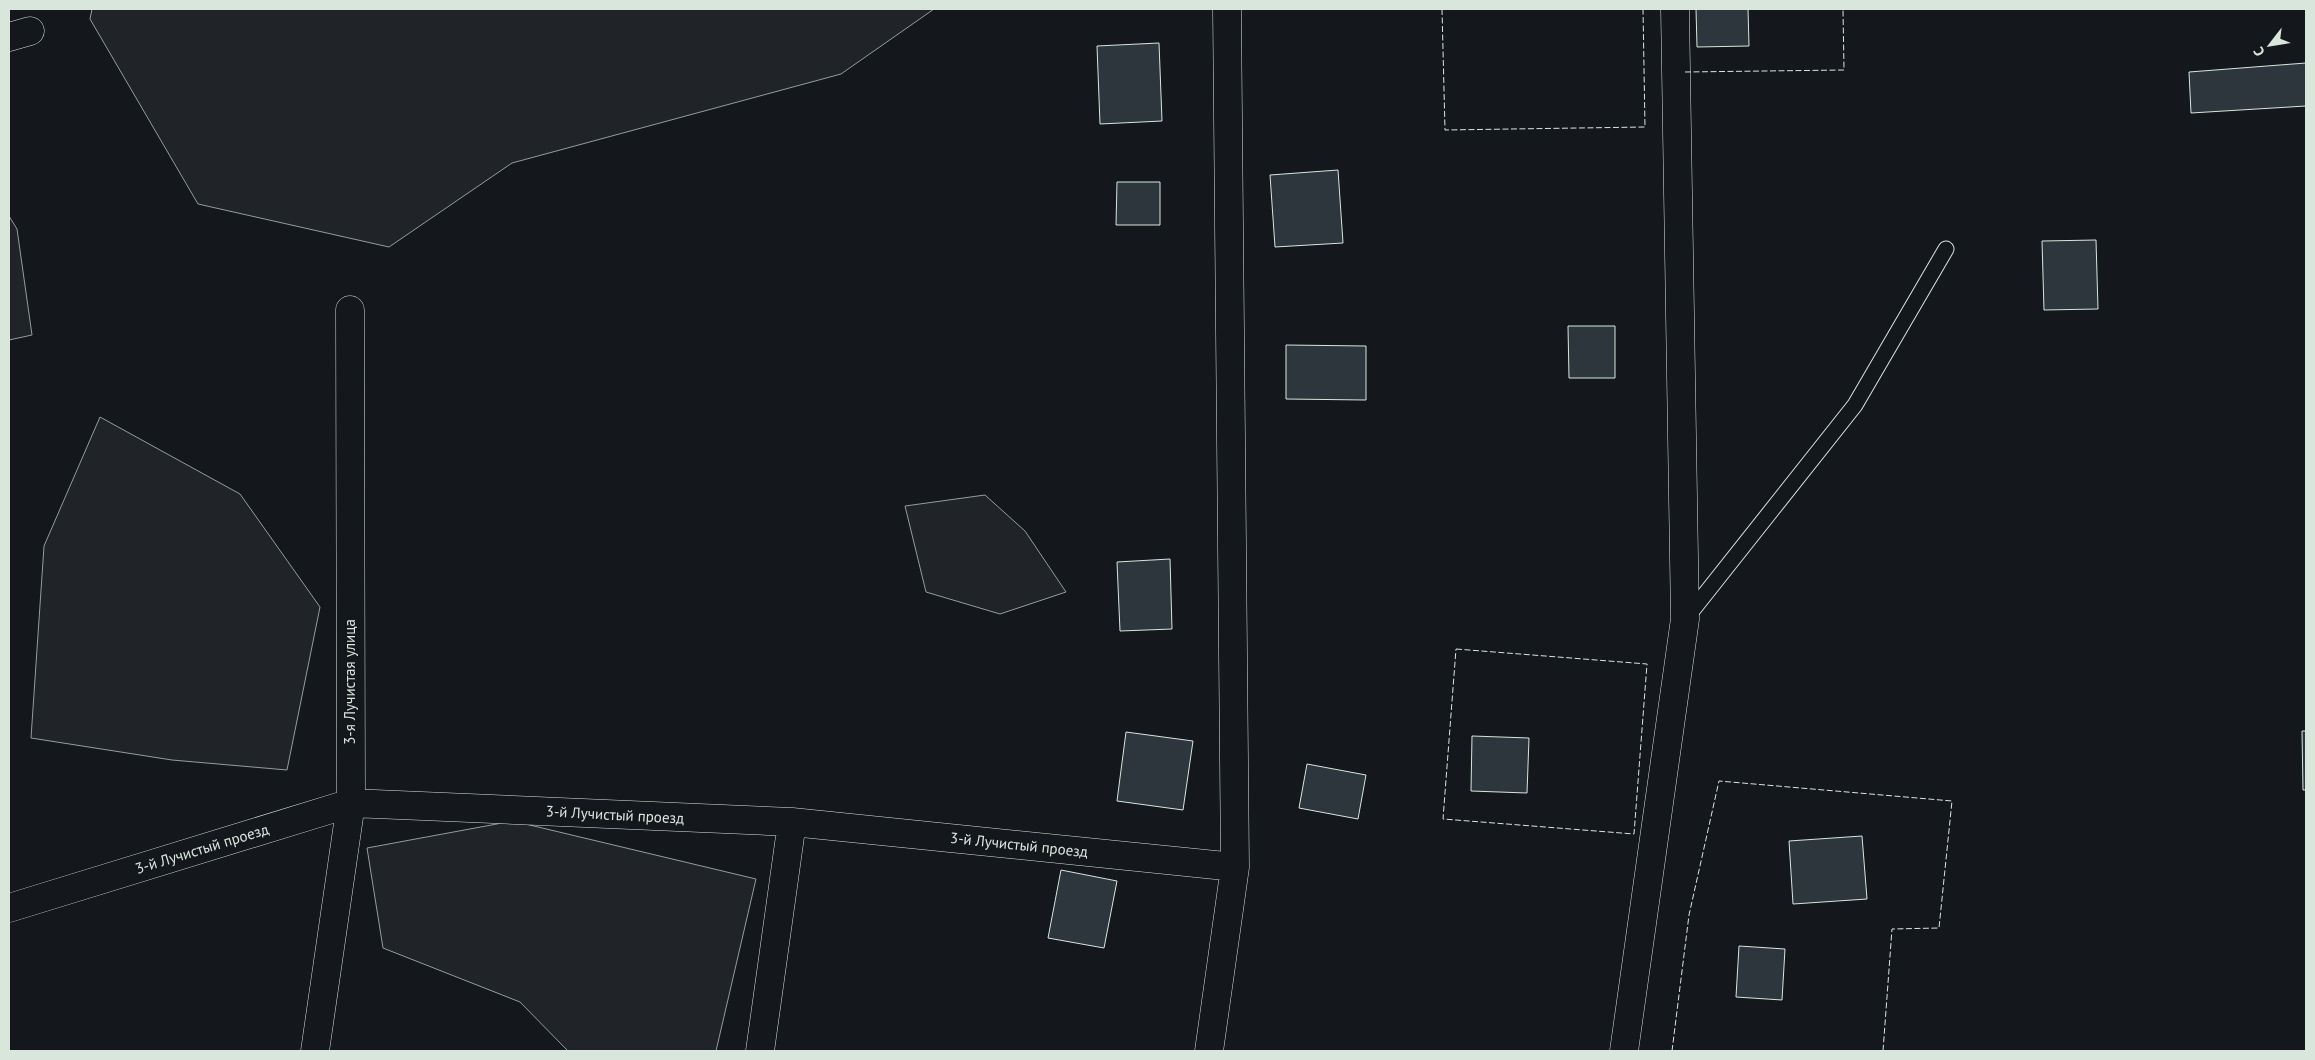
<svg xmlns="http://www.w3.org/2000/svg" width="2315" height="1060" viewBox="0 0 2315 1060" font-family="'PT Sans',sans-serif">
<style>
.green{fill:#202428;stroke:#939e99}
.building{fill:#2c363c;stroke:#d8e6dc}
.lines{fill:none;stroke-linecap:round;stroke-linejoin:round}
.service-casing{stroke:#d8e6dc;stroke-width:17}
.minor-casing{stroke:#d8e6dc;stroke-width:29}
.service{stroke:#14181c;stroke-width:15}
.minor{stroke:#14181c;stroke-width:28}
.fence{stroke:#d8e6dc;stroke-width:1;stroke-dasharray:6 2.5;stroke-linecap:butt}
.labels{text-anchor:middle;stroke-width:4;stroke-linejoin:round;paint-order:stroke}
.street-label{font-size:15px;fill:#d8e6dc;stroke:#14181c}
</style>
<rect width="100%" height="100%" fill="#14181c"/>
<path class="green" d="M92,9H934L841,74L512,163L389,247L198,204L90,19Z
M9,216L17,229L32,335L9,340Z
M100,417L240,494L320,607L287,770L172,760L31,738L44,546Z
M985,495L1025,531L1066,592L1000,614L926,592L905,506Z
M513,821L756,879L716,1051H568L520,1002L383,948L367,848Z"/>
<path class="building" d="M1696,9H1748L1749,46L1697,47Z
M1159,43L1162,121L1100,124L1097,46Z
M2306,63V106L2191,113L2189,72Z
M1338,170L1343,243L1275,247L1270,175Z
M1117,182H1160V225H1116Z
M2096,240L2098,309L2044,310L2042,241Z
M1568,326H1615V378H1569Z
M1286,345L1366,346V400L1286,399Z
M1170,559L1172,629L1120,631L1117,562Z
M2302,731H2306V790H2303Z
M1126,732L1193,741L1183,810L1117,801Z
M1472,736L1529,738L1527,793L1471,791Z
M1307,764L1366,775L1358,819L1299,808Z
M1862,836L1867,899L1793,904L1789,841Z
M1061,870L1117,881L1104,948L1048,938Z
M1739,946L1785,949L1782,1000L1736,997Z"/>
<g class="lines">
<defs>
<path id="service" d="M1687,617L1855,405L1946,249"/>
<path id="minor" d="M9,37L30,31
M9,908L351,803L792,822L1235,867
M315,1051L351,803L350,310
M760,1051L792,822
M1209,1051L1235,867L1227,9
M1624,1051L1685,619L1675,9"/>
</defs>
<use href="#service" class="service-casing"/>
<use href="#minor" class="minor-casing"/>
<use href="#service" class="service"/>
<use href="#minor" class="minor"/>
<path class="fence" d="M1442,9L1445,130L1645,127L1643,9
M1685,72L1844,70L1843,9
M1456,649L1647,664L1634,834L1443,819Z
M1672,1051L1689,915L1719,781L1952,801L1939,928L1892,929L1883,1051"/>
</g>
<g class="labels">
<g class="street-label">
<text transform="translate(350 682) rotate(-90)" y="5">3-я Лучистая улица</text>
<text transform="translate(615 815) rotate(3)" y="5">3-й Лучистый проезд</text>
<text transform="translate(1019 845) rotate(6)" y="5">3-й Лучистый проезд</text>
<text transform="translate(202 849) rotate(-17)" y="5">3-й Лучистый проезд</text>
</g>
</g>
<rect width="2315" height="1060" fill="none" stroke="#d8e6dc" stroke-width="20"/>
<g transform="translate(2270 45) rotate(239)" stroke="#14181c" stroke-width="4" paint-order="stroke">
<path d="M0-4L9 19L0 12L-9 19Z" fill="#d8e6dc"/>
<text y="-8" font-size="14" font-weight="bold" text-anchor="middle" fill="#d8e6dc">С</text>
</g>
</svg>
